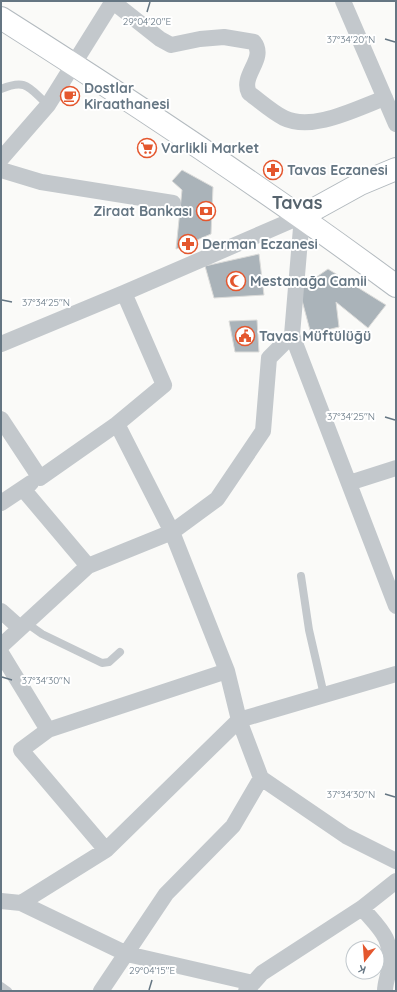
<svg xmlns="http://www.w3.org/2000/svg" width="397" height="992" viewBox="0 0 397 992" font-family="Quicksand,sans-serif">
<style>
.building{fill:#aab3b9;stroke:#dcdcda}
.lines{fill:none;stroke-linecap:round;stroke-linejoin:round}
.secondary-casing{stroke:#b3babf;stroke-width:24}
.lane{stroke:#c3c8cc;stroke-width:8}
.street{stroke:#c3c8cc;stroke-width:16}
.secondary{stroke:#fff;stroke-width:22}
.ticks{fill:none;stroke:#657683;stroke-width:1.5}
.labels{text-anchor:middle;stroke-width:4;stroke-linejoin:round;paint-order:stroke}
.poi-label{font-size:14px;font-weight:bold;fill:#657683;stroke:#fff;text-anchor:start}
.district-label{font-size:18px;font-weight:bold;fill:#57646e;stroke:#fff}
.ticks-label{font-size:10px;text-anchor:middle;fill:#657683;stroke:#fff;stroke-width:4;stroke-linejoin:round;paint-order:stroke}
</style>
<rect width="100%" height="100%" fill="#fafaf8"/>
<path class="building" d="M182,170L213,187L211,234L176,249L182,190L172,181Z
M259,254L264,295L214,298L205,266Z
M328,269L386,305L368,328L336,302L339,327L311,334L299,289Z
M257,320L259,352H235L229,321Z"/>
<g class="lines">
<defs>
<path id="secondary" d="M1,18C135,103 268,191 396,286
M302,216L360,184L396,169"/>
</defs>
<use href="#secondary" class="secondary-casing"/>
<path class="lane" d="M1,89C27,78 29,88 48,105
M301,576L309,630L324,695
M25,622L42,634L102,663L109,662L120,652
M1,986L8,991"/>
<path class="street" d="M112,1L160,39L171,45L200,39L224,37L254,42C267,59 240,75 249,93C260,101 272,112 284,118C313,132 357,108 385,98
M343,1L396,124
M1,159L48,105L113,1
M1,170L41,182L173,203
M124,293L164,385L117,424L172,532L217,499L263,431L269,358L292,335
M1,344L124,293L302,216L292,335L396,606
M1,419L40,478L117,424
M349,483L396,468
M23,489L88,566L172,532L227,671L48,730L21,750L106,850L239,720L227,671
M1,503L31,483
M1,611L20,628
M1,646L88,566
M1,653L48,730
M396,674L239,720L261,778L346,836L396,861
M1,901L21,903L127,954L253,983
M21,903L106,850
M362,908C381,930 393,938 389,969C388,977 385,983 385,991
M101,991L166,894L233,826L261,778
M246,991L262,973L362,908L396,881"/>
<use href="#secondary" class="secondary"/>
</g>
<path class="ticks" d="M147,12L150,2M385,39L395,42M2,300L12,302M385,417L395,420M2,677L12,680M385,794L395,797M149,990L152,980"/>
<defs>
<symbol id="cafe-ring" viewBox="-11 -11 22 22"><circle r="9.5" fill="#fff" stroke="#e4572e" stroke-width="1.5"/><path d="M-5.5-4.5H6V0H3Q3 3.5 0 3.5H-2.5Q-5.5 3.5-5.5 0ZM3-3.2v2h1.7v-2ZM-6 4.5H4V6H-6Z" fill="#e4572e"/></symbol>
<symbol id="supermarket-ring" viewBox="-11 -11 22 22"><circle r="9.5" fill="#fff" stroke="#e4572e" stroke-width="1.5"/><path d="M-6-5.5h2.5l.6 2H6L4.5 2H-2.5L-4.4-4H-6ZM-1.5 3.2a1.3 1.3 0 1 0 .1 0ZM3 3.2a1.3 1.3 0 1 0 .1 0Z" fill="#e4572e"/></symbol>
<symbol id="pharmacy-ring" viewBox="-11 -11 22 22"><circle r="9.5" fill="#fff" stroke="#e4572e" stroke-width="1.5"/><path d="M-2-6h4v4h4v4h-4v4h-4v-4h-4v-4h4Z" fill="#e4572e"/></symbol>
<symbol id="bank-ring" viewBox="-11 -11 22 22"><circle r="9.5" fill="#fff" stroke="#e4572e" stroke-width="1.5"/><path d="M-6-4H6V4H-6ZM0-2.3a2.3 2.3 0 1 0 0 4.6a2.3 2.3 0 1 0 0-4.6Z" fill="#e4572e"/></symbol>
<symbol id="mosque-ring" viewBox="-11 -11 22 22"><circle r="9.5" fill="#fff" stroke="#e4572e" stroke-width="1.5"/><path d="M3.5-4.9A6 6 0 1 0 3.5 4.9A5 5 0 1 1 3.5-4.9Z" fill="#e4572e"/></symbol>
<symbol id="civic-ring" viewBox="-11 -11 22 22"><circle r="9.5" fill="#fff" stroke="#e4572e" stroke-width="1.5"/><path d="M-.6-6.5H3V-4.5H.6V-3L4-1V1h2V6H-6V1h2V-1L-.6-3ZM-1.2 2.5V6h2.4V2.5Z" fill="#e4572e"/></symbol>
</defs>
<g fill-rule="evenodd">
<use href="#cafe-ring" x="59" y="85" width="22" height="22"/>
<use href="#supermarket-ring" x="136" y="137" width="22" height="22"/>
<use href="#pharmacy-ring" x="262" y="159" width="22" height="22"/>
<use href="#bank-ring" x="195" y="200" width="22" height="22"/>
<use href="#pharmacy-ring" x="177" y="233" width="22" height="22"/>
<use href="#mosque-ring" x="225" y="270" width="22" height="22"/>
<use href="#civic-ring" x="234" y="325" width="22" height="22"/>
</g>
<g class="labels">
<g class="poi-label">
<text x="84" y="93">Dostlar<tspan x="84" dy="16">Kiraathanesi</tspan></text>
<text x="161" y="153">Varlikli Market</text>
<text x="287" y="175">Tavas Eczanesi</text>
<text x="192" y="216" text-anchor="end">Ziraat Bankası</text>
<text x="202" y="249">Derman Eczanesi</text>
<text x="250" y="286">Mestanağa Camii</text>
<text x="259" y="341">Tavas Müftülüğü</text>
</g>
<g class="district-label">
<text x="297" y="209">Tavas</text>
</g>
</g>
<g class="ticks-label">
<text x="147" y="25">29°04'20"E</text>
<text x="351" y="43">37°34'20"N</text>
<text x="46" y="306">37°34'25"N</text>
<text x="351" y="420">37°34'25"N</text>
<text x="46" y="684">37°34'30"N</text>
<text x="351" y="798">37°34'30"N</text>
<text x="152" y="974">29°04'15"E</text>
</g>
<rect width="397" height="992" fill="none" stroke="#657683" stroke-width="4"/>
<g transform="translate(365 960) rotate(197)"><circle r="19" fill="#ffffff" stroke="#c1c8cd"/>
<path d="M0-3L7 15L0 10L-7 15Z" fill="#e4572e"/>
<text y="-6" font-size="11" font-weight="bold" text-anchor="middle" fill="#657683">K</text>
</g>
</svg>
